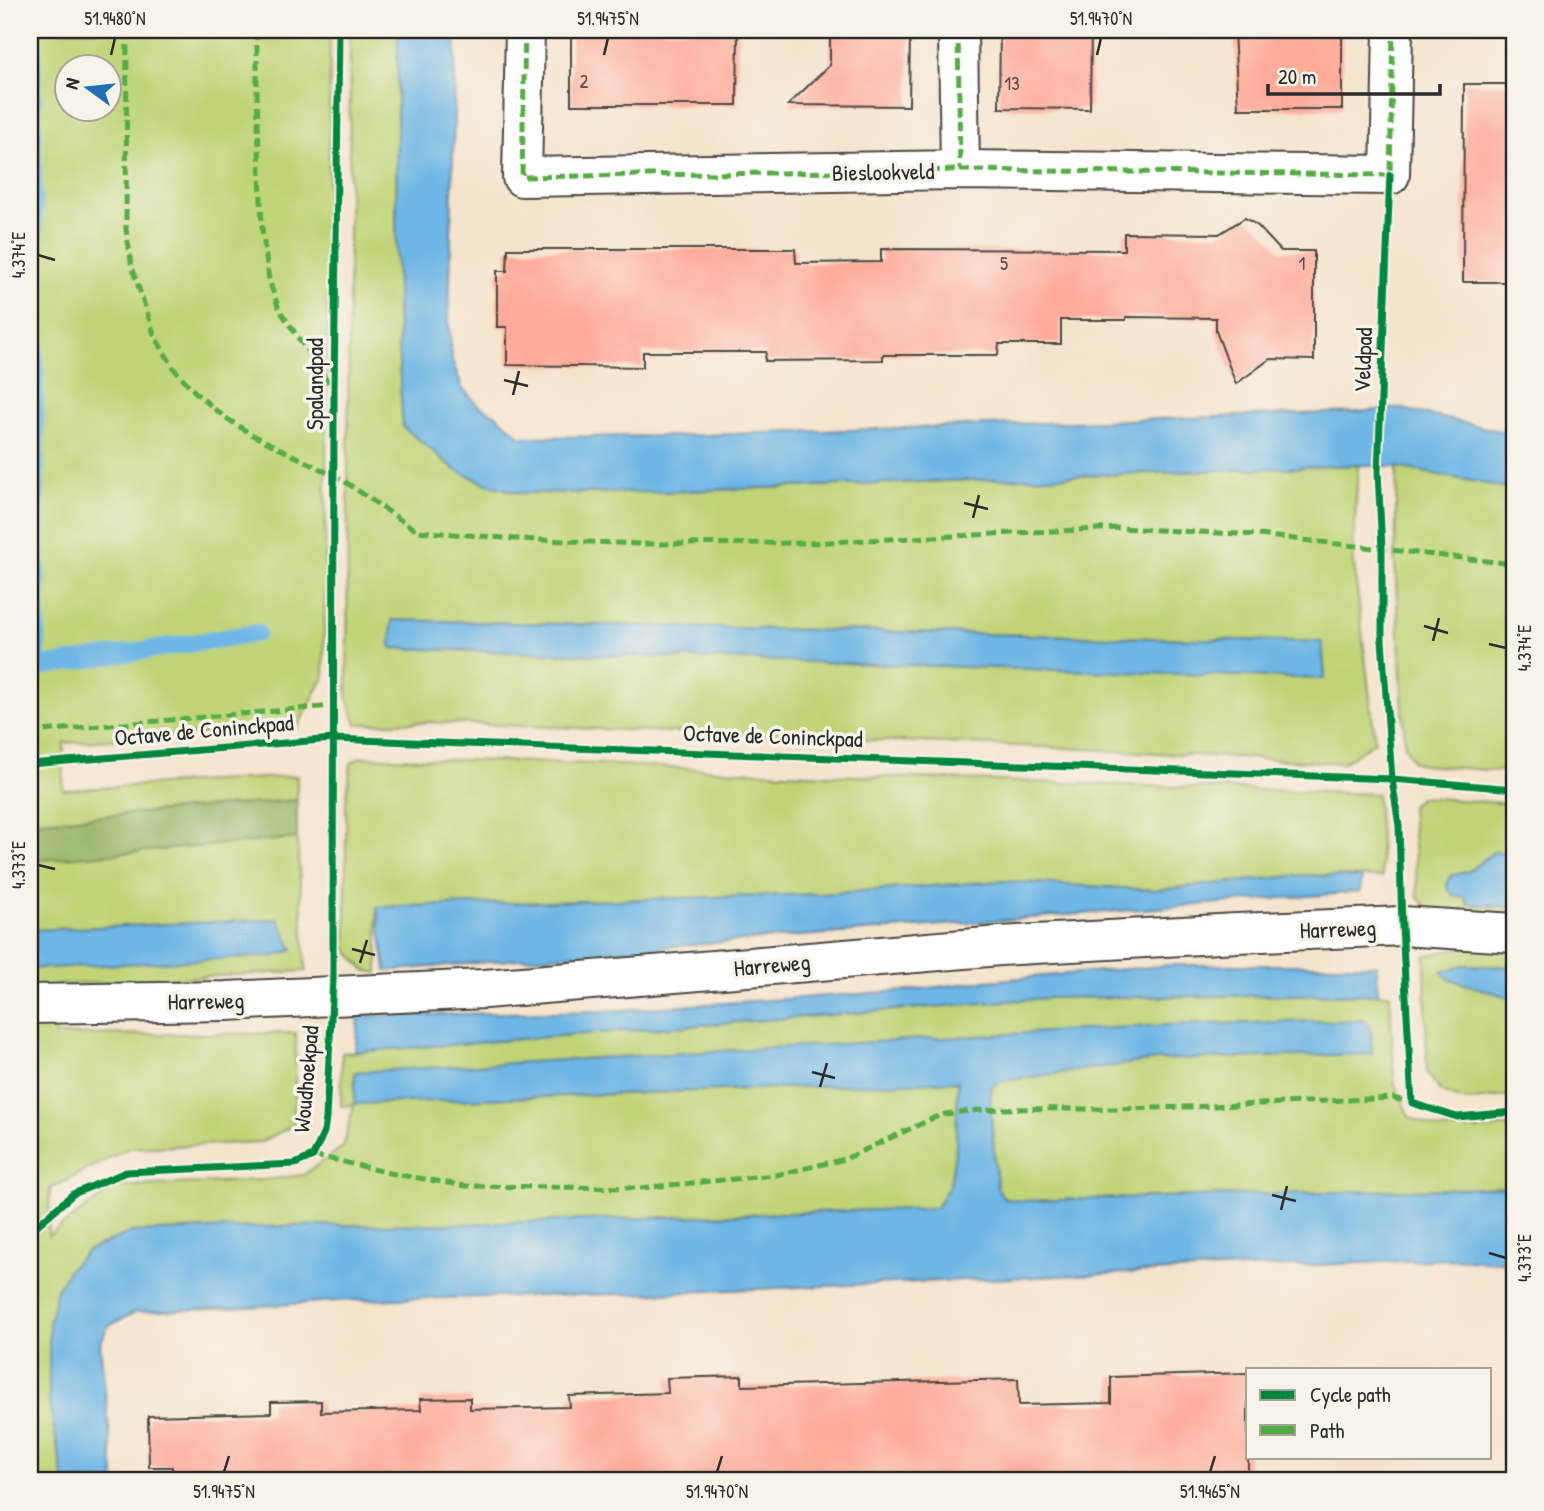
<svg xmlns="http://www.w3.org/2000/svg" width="1544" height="1511" viewBox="0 0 1544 1511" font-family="'Patrick Hand',sans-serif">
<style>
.green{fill:#c0d477;stroke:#768051;stroke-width:2;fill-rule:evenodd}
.forest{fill:#98b668;stroke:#62704a;stroke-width:2}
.water{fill:#6db6e5;stroke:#4c7088;stroke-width:2}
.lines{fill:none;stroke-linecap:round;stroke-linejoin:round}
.stream{stroke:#6db6e5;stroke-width:18}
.building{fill:#ffab9a}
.minor-casing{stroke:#494743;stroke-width:42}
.minor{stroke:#fff;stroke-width:38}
.quiet{stroke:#54ab44;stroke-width:5;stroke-dasharray:10 5;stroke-linecap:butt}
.cycleway-casing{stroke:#f7f3e8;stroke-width:11}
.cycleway{stroke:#00873e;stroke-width:7}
.ticks{fill:none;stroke:#2b2b2b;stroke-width:2.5}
.labels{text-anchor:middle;stroke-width:7;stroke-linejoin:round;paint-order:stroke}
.number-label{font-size:19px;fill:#604b47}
.street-label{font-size:23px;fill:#2b2b2b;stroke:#f7f3e8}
.neatline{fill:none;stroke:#2b2b2b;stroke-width:2.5}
.ticks-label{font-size:18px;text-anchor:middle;fill:#2b2b2b}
</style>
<rect width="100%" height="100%" fill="#f7f3e8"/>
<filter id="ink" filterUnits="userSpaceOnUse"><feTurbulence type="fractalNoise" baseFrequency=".0143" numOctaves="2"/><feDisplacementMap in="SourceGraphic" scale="14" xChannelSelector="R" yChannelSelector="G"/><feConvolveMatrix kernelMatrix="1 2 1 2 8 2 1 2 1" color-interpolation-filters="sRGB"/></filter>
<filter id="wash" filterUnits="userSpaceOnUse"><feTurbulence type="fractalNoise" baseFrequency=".00686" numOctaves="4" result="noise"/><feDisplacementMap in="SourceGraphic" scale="28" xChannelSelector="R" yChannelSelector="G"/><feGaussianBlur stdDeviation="1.57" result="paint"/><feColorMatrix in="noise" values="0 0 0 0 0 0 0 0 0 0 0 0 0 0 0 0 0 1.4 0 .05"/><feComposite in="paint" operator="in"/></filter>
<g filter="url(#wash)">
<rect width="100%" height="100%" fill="#f5e4cd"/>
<path class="green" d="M30,30H330L324,677L297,728L64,743L63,790L297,776V800L62,820L61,858L297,838L306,971L57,985L55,1035L296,1033L294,1125L261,1142L128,1148L50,1189L48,1236L115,1187L264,1180L303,1175L343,1147L354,1105L341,1106L342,1053L1047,998L1390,994L1394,1082L1409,1117L1438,1129L1477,1130L1514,1125V1187L1022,1201L1004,1199L997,1187L990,1103L992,1085L1001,1081L1156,1060L355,1072V1104L958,1081L956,1146L950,1184L936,1208L464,1224L287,1226L131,1232L49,1401L64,1481H30ZM66,66H108V108H66Z
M350,30H398C397,162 393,295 403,427L456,470L487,484L520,493L662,492L1358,465L1353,556L1375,741L1343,763L1065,748L427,722L357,724L347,698ZM393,620L1322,642L1325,678L391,648Z
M1397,467L1514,489V772L1423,765L1413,761L1405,746L1395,561Z
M361,757L597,764L827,775L1377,794L1382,877L1304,875L1155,890L1002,881L821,894L377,907L378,973L364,970L346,948V803L351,763Z
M1420,797L1514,804V854L1495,851L1469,871L1458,874L1468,904L1514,907V914L1428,908L1418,898L1411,806Z
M1464,947L1514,949V967L1463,965L1442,972L1514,999V1095L1466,1101L1441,1092L1427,1073L1425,956Z"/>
<path class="forest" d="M297,800V838L30,861V822Z"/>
<path class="water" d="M398,30H456L449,321L452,360L462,388L479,406L495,414L521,437L677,436L1357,412L1398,408L1514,434V489L1397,467L1358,465L662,492L520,493L487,484L456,470L403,427C393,295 397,162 398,30Z
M392,620L1322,642L1325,679L391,648Z
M1495,851L1514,854V907L1468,904L1465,897L1453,895L1447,886L1450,876L1469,871Z
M1304,875L1362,878L1360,892L586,953L386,971L377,907L821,894L1002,881L1155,890Z
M278,919L293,950L275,956L30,969V930Z
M1173,965H1377L1378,994L1047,998L355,1052L359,1016L606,1011L903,991L986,981Z
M1463,965L1514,967V999L1449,979L1441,972Z
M1366,1020L1371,1032L1372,1054L1156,1060L1001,1081L992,1086L990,1103L997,1187L1004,1199L1022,1201L1514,1187V1263L1453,1259L663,1293L353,1300L232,1308L135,1312L107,1327L100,1345L115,1481H64L49,1401V1324L57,1289L69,1269L87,1251L131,1232L287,1226L464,1224L936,1208L950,1184L956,1146L958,1081L354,1104L355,1072L1166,1025Z"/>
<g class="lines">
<path class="stream" d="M32,30L37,667L257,633"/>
</g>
<g id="blocks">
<path class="building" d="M571,30H738L737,105H571Z
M830,30H910L909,106L788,105L830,65Z
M1000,30H1091L1090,109L999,108Z
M1234,30H1342V109H1238Z
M1464,84H1514V282H1463Z
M1245,218L1258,226L1281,251H1314V360L1270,359L1236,384L1216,331V318L1126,317V320H1061V344H999L998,355H883V360L765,361L766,352H643V367L507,365V327H497V271H507L508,249H795L796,263L881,262V249L1124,250V233L1219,234Z
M1248,1373V1481H173L172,1467H149L148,1416L271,1413V1402L321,1401V1412L421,1410L420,1399L470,1398V1409L570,1407L569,1396L668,1393L667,1378L742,1376V1386L1018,1379L1019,1405L1111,1403V1377Z"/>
</g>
</g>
<g filter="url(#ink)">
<use href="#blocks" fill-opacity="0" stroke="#494743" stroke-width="2"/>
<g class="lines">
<defs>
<path id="minor" d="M525,30L522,177L960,170L1390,175L1393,30
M958,30L960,170
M30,1004L226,1001L485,989L1000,946L1237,933L1402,926L1514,933"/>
</defs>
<use href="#minor" class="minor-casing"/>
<use href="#minor" class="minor"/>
<path class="quiet" d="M127,30L126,229L132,267L155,337L175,370L197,394L223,416L251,434L344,481L417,531L517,539L640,544L809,543L1118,528L1259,535L1514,564
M257,30V95L262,228L269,280L279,309L332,388
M525,30L522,177L960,170L1390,175L1393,30
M958,30L960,170
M30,732L333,706
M313,1156L336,1160L389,1173L466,1186L639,1188L776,1175L845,1159L940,1115C998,1105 1058,1110 1116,1109C1208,1107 1301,1102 1393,1098L1412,1103"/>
<defs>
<path id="cycleway" d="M1390,175L1378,472L1382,548V640L1392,779L1399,826L1402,926L1412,1103L1457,1117L1514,1112
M30,764L333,739L1392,779L1514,789
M30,1237L34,1228L73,1194L126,1172L295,1164L313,1156L324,1132L326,1118L333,979L334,391L339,30"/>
</defs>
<use href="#cycleway" class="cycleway-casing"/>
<use href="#cycleway" class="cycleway"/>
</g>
</g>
<path class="ticks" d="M111,55L115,38M604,55L608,38M1097,55L1101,38M38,255L55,260M504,380L528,386M513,395L519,371M964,503L988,509M973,518L979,495M1424,626L1448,633M1433,641L1439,618M1489,644L1506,648M38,865L55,869M352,949L375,955M360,963L367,940M812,1072L835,1078M820,1087L827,1063M1272,1195L1296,1201M1281,1210L1287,1186M1489,1253L1506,1258M224,1472L229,1456M717,1472L722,1456M1210,1472L1215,1456"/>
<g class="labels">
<g class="number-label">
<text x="584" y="88">2</text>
<text x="1012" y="90">13</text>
<text x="1004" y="270">5</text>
<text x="1302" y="270">1</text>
</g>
<g class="street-label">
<text transform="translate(883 172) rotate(-1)" y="8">Bieslookveld</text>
<text transform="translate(1363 360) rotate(-88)" y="8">Veldpad</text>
<text transform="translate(315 384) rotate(-90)" y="8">Spalandpad</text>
<text transform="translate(204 730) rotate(-5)" y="8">Octave de Coninckpad</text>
<text transform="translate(773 736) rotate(2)" y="8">Octave de Coninckpad</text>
<text transform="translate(1338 929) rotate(-2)" y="8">Harreweg</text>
<text transform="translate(772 965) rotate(-5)" y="8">Harreweg</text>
<text transform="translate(206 1001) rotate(-1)" y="8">Harreweg</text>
<text transform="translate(306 1079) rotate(-85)" y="8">Woudhoekpad</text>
</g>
</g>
<rect width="1544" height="1511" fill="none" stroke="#f7f3e8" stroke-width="77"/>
<rect x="1246" y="1368" width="245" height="91" fill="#f7f3e8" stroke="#a5a39c" stroke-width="2"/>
<rect x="1260" y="1390" width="35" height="10" fill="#00873e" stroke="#a5a39c" stroke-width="2"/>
<text x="1310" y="1402" font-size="21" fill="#2b2b2b">Cycle path</text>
<rect x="1260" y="1425" width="35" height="10" fill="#54ab44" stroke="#a5a39c" stroke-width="2"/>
<text x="1310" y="1438" font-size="21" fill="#2b2b2b">Path</text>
<g transform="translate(88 88) rotate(285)"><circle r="33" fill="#f7f3e8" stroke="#a5a39c" stroke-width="2"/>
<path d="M0-5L12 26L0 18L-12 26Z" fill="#1f6fb2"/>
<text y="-10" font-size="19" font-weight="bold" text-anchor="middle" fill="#2b2b2b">N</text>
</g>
<path d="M1268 84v10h172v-10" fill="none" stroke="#2b2b2b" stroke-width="3.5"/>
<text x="1278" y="84" font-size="21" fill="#2b2b2b" stroke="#f7f3e8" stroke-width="5" paint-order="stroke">20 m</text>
<rect x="38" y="38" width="1468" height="1434" class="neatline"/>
<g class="ticks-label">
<text x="115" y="25">51.9480°N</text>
<text x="608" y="25">51.9475°N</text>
<text x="1101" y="25">51.9470°N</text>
<text transform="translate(19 255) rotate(-90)" y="6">4.374°E</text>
<text transform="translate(1525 648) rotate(-90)" y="6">4.374°E</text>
<text transform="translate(19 865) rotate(-90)" y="6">4.373°E</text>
<text transform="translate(1525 1258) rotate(-90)" y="6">4.373°E</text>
<text x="224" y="1498">51.9475°N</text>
<text x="717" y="1498">51.9470°N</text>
<text x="1210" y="1498">51.9465°N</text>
</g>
</svg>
